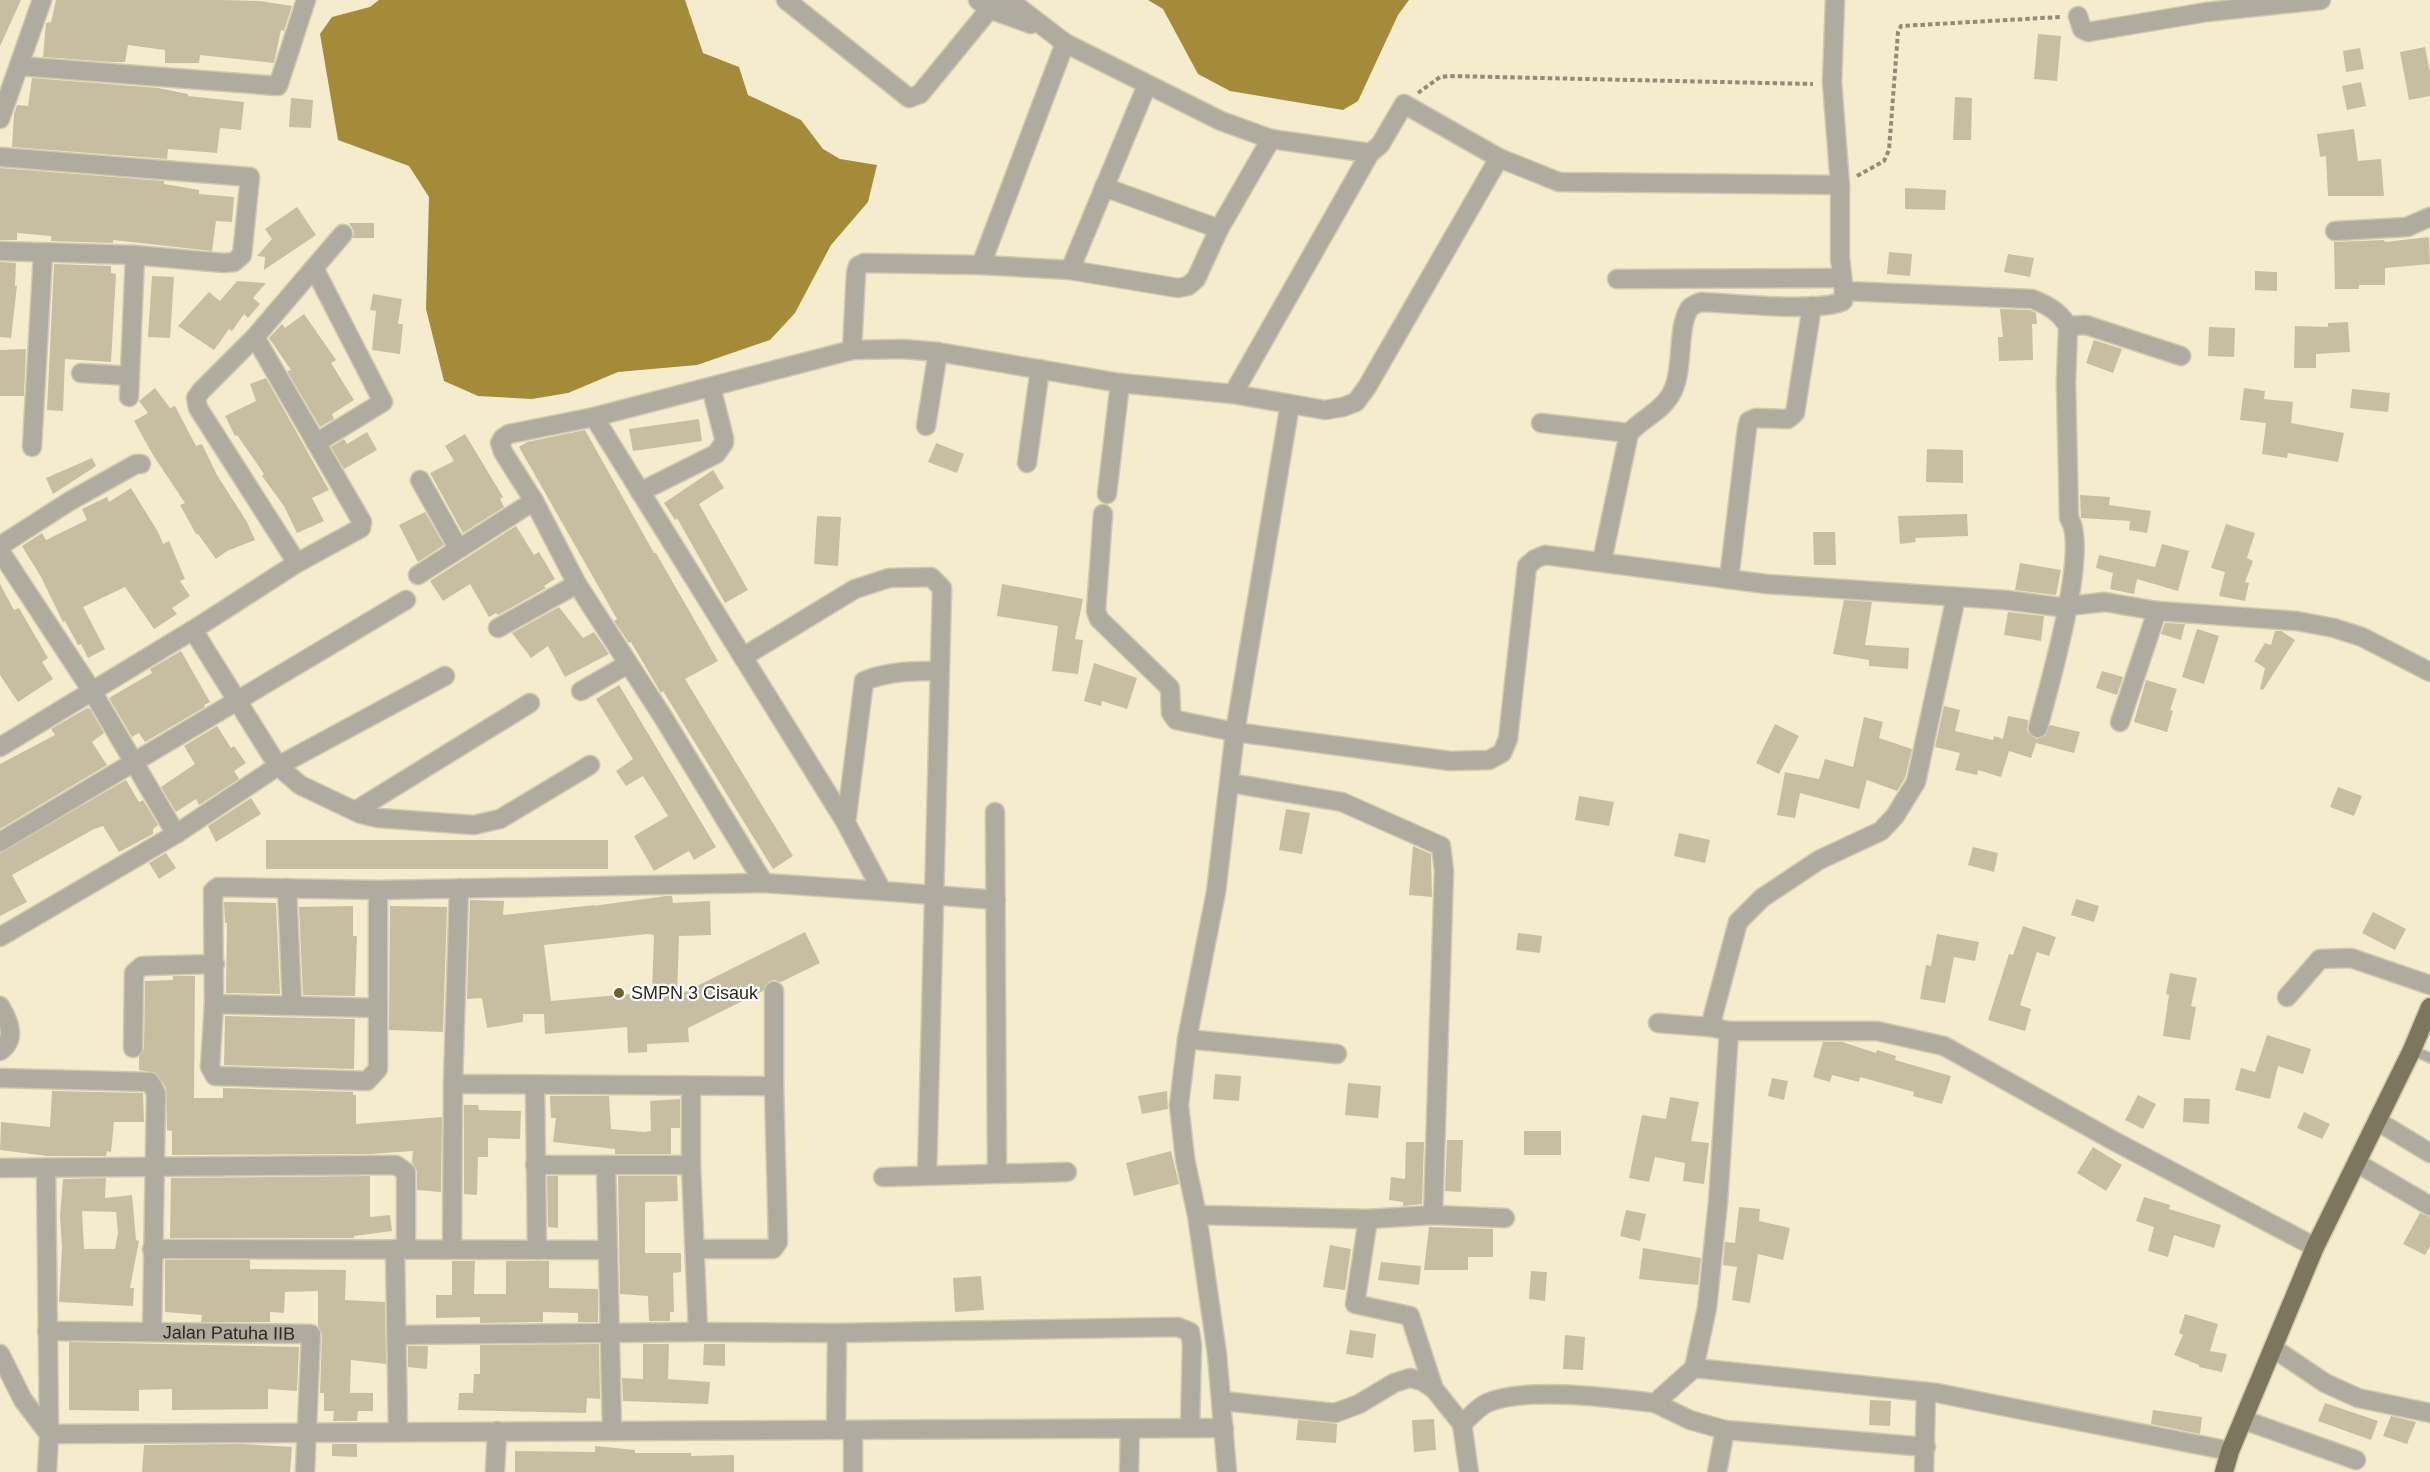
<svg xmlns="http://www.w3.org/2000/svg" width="2430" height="1472" viewBox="0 0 2430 1472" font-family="Helvetica,sans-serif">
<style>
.water{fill:#a48b3a}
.building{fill:#c7bea1;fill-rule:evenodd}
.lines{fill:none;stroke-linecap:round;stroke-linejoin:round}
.lane-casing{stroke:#d1c9ae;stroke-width:12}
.street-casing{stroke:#d1c9ae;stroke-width:21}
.primary-casing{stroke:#d1c9ae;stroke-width:21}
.path{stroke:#928b77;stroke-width:4;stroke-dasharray:4.5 3;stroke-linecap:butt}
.lane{stroke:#afab9f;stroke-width:9}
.street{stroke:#afab9f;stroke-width:18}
.primary{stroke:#7d765f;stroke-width:18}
.poi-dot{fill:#70602e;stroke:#fff;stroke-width:2}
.labels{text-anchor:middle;stroke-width:4.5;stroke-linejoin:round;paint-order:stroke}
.poi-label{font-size:18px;fill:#2d291e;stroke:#fff;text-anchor:start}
.street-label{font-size:18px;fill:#2d291e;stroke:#fff}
</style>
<rect width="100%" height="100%" fill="#f5ecce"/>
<path class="water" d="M379,0H685L703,53L739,67L748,95L801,120L823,149L840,159L877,165L868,202L831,245L795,313L770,340L697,365L618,372L568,393L532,399L478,396L444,381L426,309L429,197L409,166L338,140L320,34L332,17L370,7Z
M1148,0H1409L1398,15L1358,101L1343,110L1230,91L1198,74L1163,9Z"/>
<path class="building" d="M0,0H21L0,46Z
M56,0H223L260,1L292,6L284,31L281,30L274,63L200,55L199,63H165V50L128,45L125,62H112L43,57L46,23L51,22Z
M2038,34L2061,36L2057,81L2034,79Z
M2425,47L2430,73V96L2409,100L2400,52Z
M2360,48L2364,69L2346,72L2343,51Z
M32,78L158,88L188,94V96L244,102L241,130L220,128L217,153L168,149L167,159L12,147L14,114L17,105L28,106Z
M2361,82L2366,106L2347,110L2342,86Z
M1955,97L1972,98L1971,140H1953Z
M291,98L313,100L311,128L289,127Z
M2354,129L2358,161L2381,159L2384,196H2328L2326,156L2320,157L2317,134Z
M0,168L164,181V184L199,190V194L234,197L232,222L216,221L212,251L113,240V243L51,241V236L17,233V240H0Z
M1905,188L1946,190L1945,210L1905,209Z
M297,207L316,235L264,270L265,257L257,256L272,239L265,229Z
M349,223H374V238H353L354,231Z
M2429,237L2430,264L2385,268V285H2359V289H2335L2334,242L2384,240L2385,242Z
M1889,252L1912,254L1910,276L1887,274Z
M2008,254L2034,258L2030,277L2004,272Z
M0,262L16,263L15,286H17L11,338L0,337Z
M54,264L111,266V273L116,274L111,362L65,359L63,411L47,410Z
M2255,271L2277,272V291L2255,290Z
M152,276L174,277L170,338L148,337Z
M237,281L266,283L253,298L260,304L248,318L244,314L232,331L229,329L214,350L178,326L209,292L220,301Z
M373,294L402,299L398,324H403L400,354L372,350L376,311L370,310Z
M2000,309L2030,310L2036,313L2037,324H2032L2033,360L1999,361L1998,337H2003Z
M304,314L336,360L331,363L354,400L332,414L334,419L320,427L287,371L291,370L269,338L282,324L285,328Z
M2348,322L2350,352L2316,354V368H2294L2295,326L2328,327V323Z
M2209,327L2235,328L2234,357L2208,356Z
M2094,340L2122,349L2113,373L2086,363Z
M26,349L24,396H0V350Z
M266,378L329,490L312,498L324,521L297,533L284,506L262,476L264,474L251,455L237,435L235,436L225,416L256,401L250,384Z
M155,388L170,408L175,406L196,446L202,444L217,475L247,522L255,540L227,551L216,559L198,534H196L180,505L185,503L153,455L134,421L148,413L139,401Z
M2244,388L2265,391L2264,399L2293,402L2291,423L2344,433L2338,462L2288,453L2287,458L2262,454L2266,423L2240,420Z
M2352,389L2390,393L2388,412L2350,408Z
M699,419L702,441L633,451L629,429Z
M585,430L654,553H656L718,661L685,679L793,856L773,869L663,691L661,693L631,642L629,643L614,621L617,619L519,447L527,442Z
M367,432L377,450L344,469L331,447L344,439L347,444Z
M465,434L503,497L500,499L504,507L463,533L430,473L454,461L445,446Z
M936,443L964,454L957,473L928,462Z
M1927,449L1963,450V483L1926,482Z
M92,458L96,466L53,494L46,478Z
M713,470L724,488L699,504L748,590L725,603L677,518L675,520L664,503Z
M131,488L158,532L163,544L169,541L185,579L180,581L190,596L172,608L177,614L154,629L125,587L83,607L105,649L88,658L81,644L78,645L65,621L63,622L41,577L22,546L42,533L46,540L87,520L82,509L107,497L109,502Z
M2080,495L2110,497L2109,505L2151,511L2147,533L2129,530L2130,521L2081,518Z
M425,512L444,545L418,562L399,525Z
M1967,514L1968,536L1915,538L1916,542L1900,544L1898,516Z
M817,516L841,517L838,566L814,564Z
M2226,524L2255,533L2247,558L2253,561L2245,582L2249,583L2245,601L2219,596L2225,572L2211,568Z
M516,526L534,555L539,552L555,579L544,586L546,588L498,615L496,613L489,617L470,584L443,601L430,581Z
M1813,532H1835L1836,565H1814Z
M2162,544L2189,551L2178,591L2137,579L2134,594L2110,589L2113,573L2096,568L2099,555L2155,567Z
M2020,563L2061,570L2056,595L2015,590Z
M0,584L14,610L19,608L48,658L42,662L53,679L18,702L0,675Z
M1002,584L1083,599L1075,639L1083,640L1078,674L1052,671L1058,626L997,616Z
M1844,600L1872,602L1865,645L1909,648L1908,669L1869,666V660L1833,654Z
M559,607L583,638L594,632L609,654L565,677L548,646L531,658L512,633Z
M2008,612L2044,616L2041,641L2004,635Z
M2165,623L2185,624L2181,640L2161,634Z
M2197,629L2219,636L2204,684L2182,677Z
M2275,631H2281L2295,640L2263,690L2260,689L2265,668L2254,661L2265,643L2271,645Z
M181,651L210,702L204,705L205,707L145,742L139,733L132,737L109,698L152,673L150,669Z
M1094,663L1137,678L1127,709L1102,701L1101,706L1084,701Z
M2102,671L2123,677L2117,695L2096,688Z
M2146,680L2177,689L2170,710L2173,711L2167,732L2134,722Z
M619,685L716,847L694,860L689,851L654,871L634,836L668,816L643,776L626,786L616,771L633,759L596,699Z
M1944,706L1960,710L1955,731L1993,740L1994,736L2003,739L2008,716L2028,720L2027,731L2036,739L2045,736L2050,725L2080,732L2074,753L2036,743L2031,758L2009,751L2001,777L1978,770L1977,775L1955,770L1960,753L1935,747Z
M87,708L90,709L104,733L92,742L107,765L0,829V764L55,735L51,729Z
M1864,717L1883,722L1879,738L1912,749L1905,778L1897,791L1867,780L1859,809L1800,793L1795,818L1777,815L1785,772L1819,779L1825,759L1853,767Z
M1775,724L1799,736L1779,774L1756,763Z
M217,726L231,748L234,746L246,763L234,771L239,779L199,805L196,799L176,812L161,787L195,764L184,746Z
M126,780L139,802L143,800L158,825L153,829V834L119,852L103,826L94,829L12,875L27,902L0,916V853Z
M2338,787L2362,796L2354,816L2330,807Z
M1579,796L1614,802L1609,826L1575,820Z
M251,798L261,814L216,842L208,826Z
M1286,809L1310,813L1302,854L1279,850Z
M1679,833L1710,840L1705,863L1674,856Z
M266,840H608V869H266Z
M1413,846L1431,854L1432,897L1409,895Z
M1973,847L1998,853L1994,872L1968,865Z
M166,853L176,868L159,879L149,863Z
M666,896H672L673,903L710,901L711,935L679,936L677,996L805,932L820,963L781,982L775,980L769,981L763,991L688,1028L689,1042L647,1044V1052L628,1053L627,1027L545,1034L544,1014H523V1022L487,1028L482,998L467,999L470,900L504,901L503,915L595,905L593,906ZM647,934L654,935L652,992L551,1001L544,945Z
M2076,899L2099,906L2094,922L2071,915Z
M224,902L276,903L280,994L226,993L227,923H225Z
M353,906V936H357L355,996L303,995L299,907Z
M390,906L447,907L443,1032L389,1030Z
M2373,912L2406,929L2395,950L2362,933Z
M2023,926L2056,937L2049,956L2037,952L2020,1005L2031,1009L2025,1031L1988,1020L2009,954L2013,955Z
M1518,933L1542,936L1540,953L1516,950Z
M1937,934L1979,942L1975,961L1954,957L1945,1003L1920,999L1926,965L1931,966Z
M2170,973L2197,978L2191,1006L2196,1007L2190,1040L2163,1036L2169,995L2166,994Z
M173,976H195L194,1098H223V1088L353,1092V1095H356V1124L442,1117L441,1192L417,1190V1171L412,1162L413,1151L370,1154L172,1155V1131L167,1130L166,1088L156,1073L139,1070V1057L144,1048L145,981L173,980Z
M225,1016L355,1019L354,1069L224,1065Z
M2267,1035L2311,1049L2303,1074L2278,1066L2270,1099L2235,1090L2241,1068L2255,1072Z
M1823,1042H1842L1876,1053L1877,1050L1896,1056L1895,1060L1951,1076L1942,1104L1913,1096L1914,1092L1860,1077L1859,1082L1832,1075L1830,1082L1813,1077Z
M1215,1074L1241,1076L1239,1101L1213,1099Z
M1772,1078L1788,1081L1784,1100L1768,1096Z
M1348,1083L1381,1086L1378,1118L1345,1115Z
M52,1091L143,1093L144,1122H114L111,1152L107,1151L106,1156H48L0,1150L1,1122L50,1127Z
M1167,1091L1168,1109L1142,1114L1138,1096Z
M2138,1095L2156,1104L2143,1129L2125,1120Z
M550,1096H609L611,1129L644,1132L651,1131L650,1101L680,1099V1128H671V1154H615V1149L553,1142L556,1118H551Z
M1670,1097L1699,1102L1691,1141L1709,1143L1704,1184L1683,1181L1685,1163L1655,1157L1649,1182L1629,1178L1642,1115L1666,1119Z
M2184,1098L2210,1099L2209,1124L2183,1122Z
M464,1105H478L479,1110L521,1111L520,1139L488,1138V1157H478L477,1195L464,1194Z
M2304,1112L2330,1124L2322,1139L2297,1128Z
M1524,1131H1561V1155H1524Z
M1447,1140H1463L1461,1192L1445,1191Z
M1406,1142H1424L1422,1204L1403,1206V1202L1389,1200L1391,1177L1405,1179Z
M2093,1147L2122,1165L2106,1191L2077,1173Z
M1171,1151L1179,1184L1134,1196L1126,1163Z
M370,1176V1217L390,1215L392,1231L354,1236V1238H170L171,1178Z
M547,1176H558V1228L548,1227Z
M618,1176H677L678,1201L645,1202V1253H681V1272L673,1273L674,1312H670V1321H649L648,1296L620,1294Z
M106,1178L105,1198L132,1195L136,1240L139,1241L130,1288H134L133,1306L59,1302L62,1248L60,1216L63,1179ZM82,1211L116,1212L118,1233L115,1249H84Z
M2144,1197L2170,1205L2169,1209L2221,1225L2214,1248L2174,1235L2168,1257L2148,1251L2154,1227L2136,1221Z
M1739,1207L1760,1209L1759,1221L1790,1228L1783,1260L1758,1254L1750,1303L1732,1300L1737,1267L1723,1265L1725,1242L1735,1243Z
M1626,1210L1646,1214L1640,1241L1620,1236Z
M2420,1213L2430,1217V1246L2425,1255L2403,1244Z
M1429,1227L1493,1229V1257H1468V1270H1424Z
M1330,1245L1351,1249L1345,1290L1323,1287Z
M1643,1248L1701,1258L1698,1285L1639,1279Z
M165,1260H250V1269L346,1270L345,1300L385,1302L386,1364L351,1360L350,1393H373V1411H358L357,1421H333L334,1411H324V1393H320L322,1334L318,1325V1291L285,1292L284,1313L270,1312V1322H201L202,1315L165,1312Z
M452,1261H475L474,1294H506V1261H549V1288L598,1289V1322H578V1313L543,1312V1322L480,1323V1317L436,1318V1295H452Z
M1381,1262L1421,1266L1419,1285L1378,1280Z
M1531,1271L1547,1272L1545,1301L1529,1299Z
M981,1276L984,1310L955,1312L953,1278Z
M2185,1314L2218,1324L2210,1351L2227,1354L2222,1372L2199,1367V1365L2174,1355L2183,1335L2179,1333Z
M1350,1330L1376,1334L1373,1358L1346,1354Z
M1565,1335L1585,1337L1583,1370L1563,1369Z
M69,1342L299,1347L297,1391L268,1389V1409L172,1410V1389L139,1390V1411L69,1410Z
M599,1344L600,1399L587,1398L586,1413L458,1410L459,1393H473L474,1374H480V1345Z
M643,1344H669L668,1379L710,1382L708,1404L623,1401L622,1378L643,1379Z
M704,1344H725V1366L703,1365Z
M408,1346H428L427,1369L408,1367Z
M1870,1400L1891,1401L1890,1426L1869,1425Z
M2325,1403L2378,1421L2371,1440L2318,1421Z
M2153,1410L2202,1417L2200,1434L2151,1424Z
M2391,1416L2416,1422L2407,1444L2383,1436Z
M1434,1419L1436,1450L1414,1452L1412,1420Z
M1298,1420L1337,1424L1336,1443L1296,1440Z
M243,1444L292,1447L290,1472H142L144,1445Z
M332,1444H357V1457L332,1456Z
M595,1446L635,1450V1453H691V1456L734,1455V1472H515V1451L595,1452Z"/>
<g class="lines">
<defs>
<path id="lane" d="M2412,1050L2430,1058"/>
<g id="street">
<path d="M786,0L909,98L920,94L997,0"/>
<path d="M978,0L989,9L1031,24"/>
<path d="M1009,0L1065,43L1221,121L1271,139L1370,153L1380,145L1404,104L1499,158L1559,182L1840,185"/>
<path d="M2078,16L2082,29L2088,32L2207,12L2321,0"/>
<path d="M19,66L278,86L306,0"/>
<path d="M0,119L42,0"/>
<path d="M0,157L250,177L242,255L234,262L224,263L135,255L0,251"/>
<path d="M1104,187L1219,229"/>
<path d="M2335,231L2407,227L2430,217"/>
<path d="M981,265L1065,43"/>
<path d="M314,268L383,402L316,443"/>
<path d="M1070,270L1147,85"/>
<path d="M1617,279L1841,278"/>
<path d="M1844,291L2032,299C2047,305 2059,311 2068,326"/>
<path d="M852,350L856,273L858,266L864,263L981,265L1070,270L1178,288L1188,286L1196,279L1219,229L1271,139"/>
<path d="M81,373L129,376"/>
<path d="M1233,394L1370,153"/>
<path d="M129,397L135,255"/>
<path d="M594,417L846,823L882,891L996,900"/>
<path d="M1541,423L1629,433"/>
<path d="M926,426L938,352"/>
<path d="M32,447L43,254"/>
<path d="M1027,463L1040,369"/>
<path d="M420,480L458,548"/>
<path d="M640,492L716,454L724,443V438L711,387"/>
<path d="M1107,494L1120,383"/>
<path d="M1103,514L1096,611L1099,619L1170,688L1171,713L1176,720L1235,732L1450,761L1489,760L1502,753L1508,739L1527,566L1535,559L1545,555L1766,584L2006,600L2059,607L2105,602L2157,611L2297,621L2334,628L2362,637L2430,672"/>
<path d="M0,546L70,501L136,464H141"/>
<path d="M0,551L92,691L176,834"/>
<path d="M1602,561L1629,433C1642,419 1660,412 1670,396C1685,372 1676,331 1689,309C1692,305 1696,304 1701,302C1731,303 1819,313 1843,301L1844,291L1840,259V185L1832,82L1835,0"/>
<path d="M297,563L198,408L196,398L201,391L255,337L343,234"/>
<path d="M418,575L534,501"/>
<path d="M1729,579L1747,428L1749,421L1756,418L1788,419L1795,413L1812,306"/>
<path d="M498,628L577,584"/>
<path d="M743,657L855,589L889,578L931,577L942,588L927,1175"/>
<path d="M445,676L278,766L300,785L361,814L378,818L474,825L500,819L590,765"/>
<path d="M581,691L628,664"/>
<path d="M2120,722L2157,611"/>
<path d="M2038,728C2048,689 2090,549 2069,518L2066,383L2068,326L2086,325L2181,356"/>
<path d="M0,747L193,630L297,563L361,528L362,522L255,337"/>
<path d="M1230,783L1342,802L1441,846L1444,871L1433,1215"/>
<path d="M355,811L530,703"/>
<path d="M995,812L997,1172"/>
<path d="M846,823L864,681C889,671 912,671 939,671"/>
<path d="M0,842L406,600"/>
<path d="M764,883L663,717L577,584L534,501L503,452L500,443L503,438L509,434L594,417L852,350L903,349L938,352L1120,383L1233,394L1325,410L1343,407L1356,402L1367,387L1499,158"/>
<path d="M287,888L292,1004"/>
<path d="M378,890V1069L367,1081L215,1076L210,1067L214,1004L213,891L218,887L378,890L764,883L882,891"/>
<path d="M0,937L176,834L278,766L193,630"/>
<path d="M2287,997L2320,959L2351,958L2430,985"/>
<path d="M214,1004L377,1008"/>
<path d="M0,1006C9,1021 17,1039 0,1051"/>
<path d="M1658,1023L1710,1027L1729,1031H1877L1944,1046L2114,1141L2315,1247"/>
<path d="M1710,1027L1738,922L1762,898L1819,860L1881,831L1895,816L1916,782L1956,597"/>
<path d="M1187,1039L1337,1054"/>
<path d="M133,1048L134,973L142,966L215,964"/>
<path d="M0,1078L150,1082L156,1093L152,1332"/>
<path d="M453,1084L774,1086"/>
<path d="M535,1085L537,1250"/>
<path d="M691,1086V1165L698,1332"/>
<path d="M2377,1121L2430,1153"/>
<path d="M2357,1163L2430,1206"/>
<path d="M535,1165H691"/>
<path d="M606,1165L612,1431"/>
<path d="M0,1168L396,1165L406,1172V1249"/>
<path d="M46,1168L49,1434L1224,1428"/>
<path d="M883,1177L1067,1172"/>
<path d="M1197,1215L1368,1219L1433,1215L1505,1218"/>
<path d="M1368,1219L1355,1304L1410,1316L1434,1389L1462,1424"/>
<path d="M152,1249L608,1250"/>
<path d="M395,1249L398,1431"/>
<path d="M452,1249L453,1084L459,888"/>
<path d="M695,1249H773L778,1242L774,1086V991"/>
<path id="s1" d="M47,1331L311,1334L305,1472"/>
<path d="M397,1335L698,1332L837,1333L1178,1327L1190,1332L1192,1345L1190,1428"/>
<path d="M2273,1348L2325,1383L2358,1398L2430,1413"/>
<path d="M0,1354L23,1400L49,1434L47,1472"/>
<path d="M1694,1368L1937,1393L2230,1451"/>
<path d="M1223,1401L1335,1413L1359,1404L1394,1383L1410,1378L1422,1381L1434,1389"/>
<path d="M1655,1403L1690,1420L1725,1430L1926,1447"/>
<path d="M2244,1420L2356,1460"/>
<path d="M836,1430L837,1333"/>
<path d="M853,1431V1472"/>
<path d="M495,1472L497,1431"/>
<path d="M1129,1472L1130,1429"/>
<path d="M1227,1472L1217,1354L1197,1215L1185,1159L1179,1105L1187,1039L1216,892L1235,732L1290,404"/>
<path d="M1469,1472L1462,1424C1469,1418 1478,1407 1487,1403C1524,1386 1613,1398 1655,1403L1694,1368L1707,1308L1718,1202L1729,1031"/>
<path d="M1717,1472L1725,1430"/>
<path d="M1924,1472L1926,1392"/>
</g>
<path id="primary" d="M2224,1472L2230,1451L2315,1247L2412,1050L2430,1007"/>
</defs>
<use href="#lane" class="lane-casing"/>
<use href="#street" class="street-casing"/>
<use href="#primary" class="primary-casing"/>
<path class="path" d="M1418,93L1440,77L1449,76L1813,84
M1857,176L1884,161L1889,150L1898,32L1901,26L2060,17"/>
<use href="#lane" class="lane"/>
<use href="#street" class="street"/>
<use href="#primary" class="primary"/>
</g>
<circle class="poi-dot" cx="619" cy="993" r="6"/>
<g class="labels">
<g class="poi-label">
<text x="631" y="999">SMPN 3 Cisauk</text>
</g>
<g class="street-label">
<text dy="6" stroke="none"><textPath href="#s1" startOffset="182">Jalan Patuha IIB</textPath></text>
</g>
</g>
</svg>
